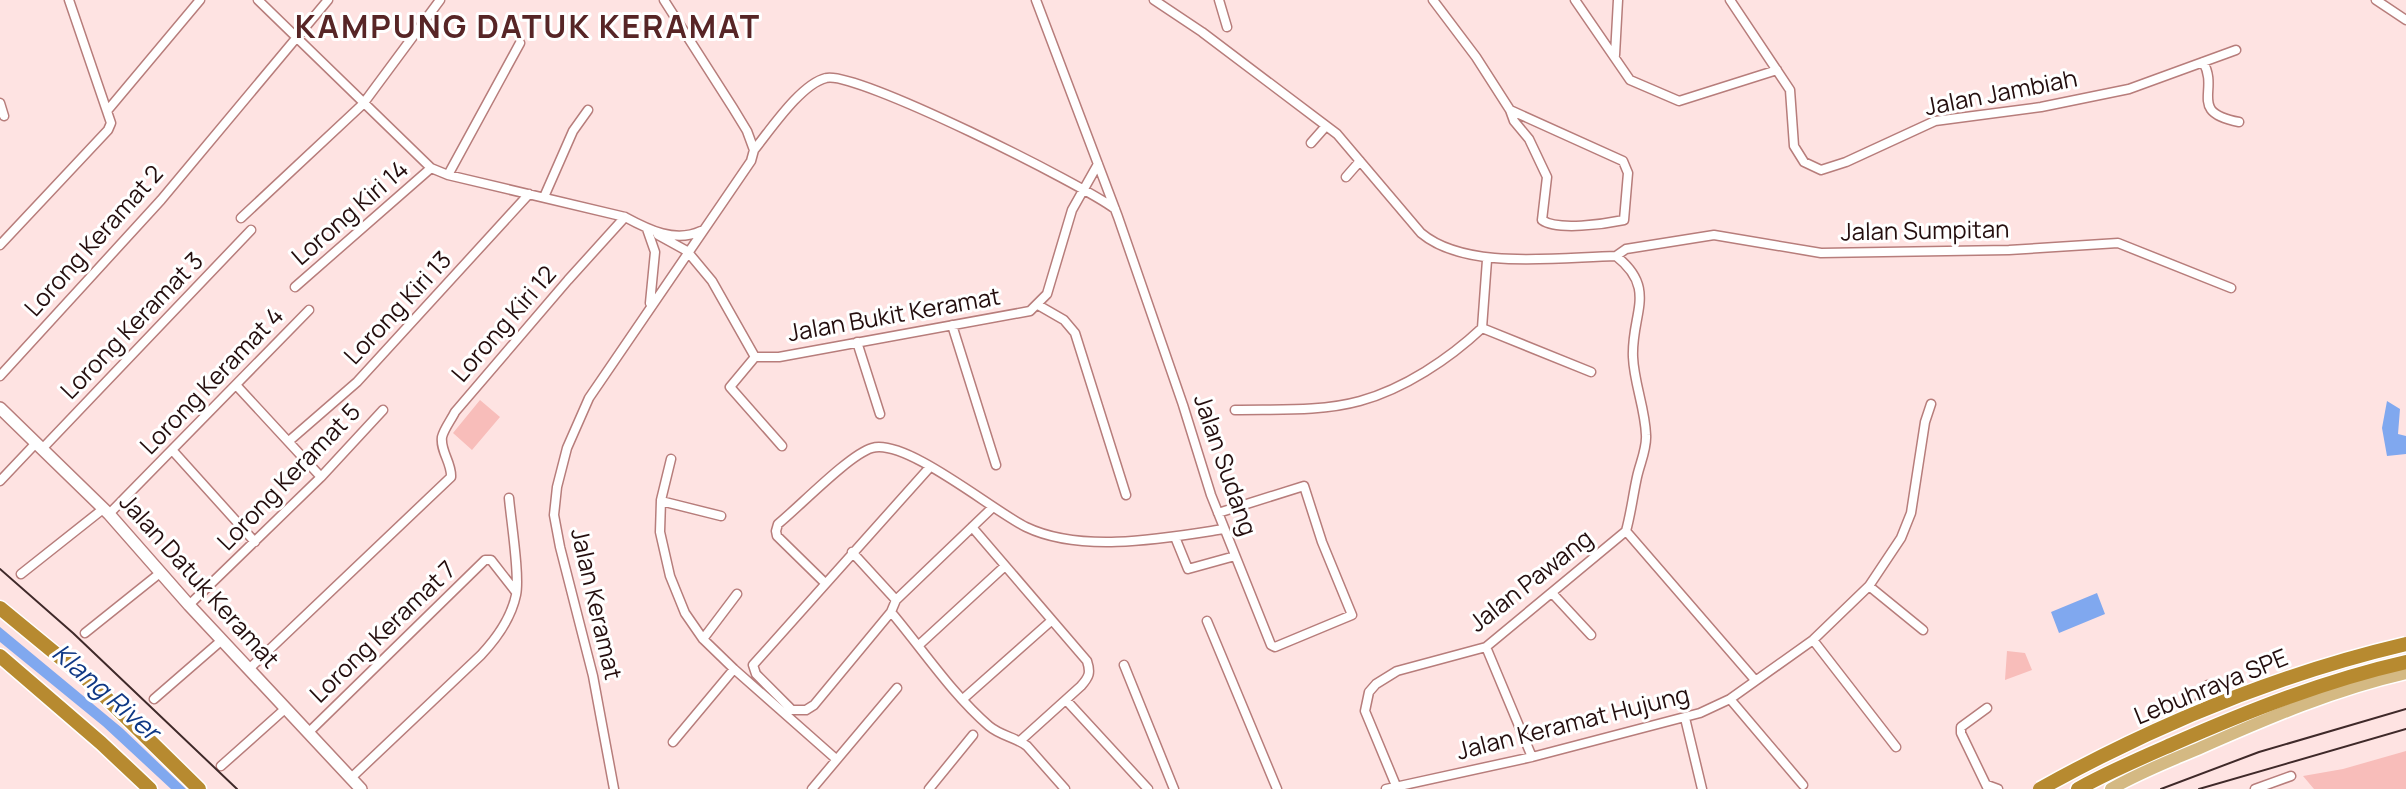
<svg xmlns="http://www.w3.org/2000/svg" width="2406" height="789" viewBox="0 0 2406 789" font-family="Manrope,sans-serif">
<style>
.green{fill:#f8bdba}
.water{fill:#80a8ef}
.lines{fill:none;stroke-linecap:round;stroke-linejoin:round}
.street-casing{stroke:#b77d7b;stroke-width:11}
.secondary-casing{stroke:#b77d7b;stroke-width:14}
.primary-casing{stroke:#fff;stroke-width:15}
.highway-casing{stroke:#fff;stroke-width:17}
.street{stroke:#fff;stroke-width:8}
.secondary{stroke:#fff;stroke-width:11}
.primary{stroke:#d4b983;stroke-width:12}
.highway{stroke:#b78a30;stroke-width:14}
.tram{stroke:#3f2929;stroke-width:2}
.highway-bridge-casing{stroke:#fff;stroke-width:17;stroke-linecap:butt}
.highway-bridge{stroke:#b78a30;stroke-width:14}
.labels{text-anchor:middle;stroke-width:6;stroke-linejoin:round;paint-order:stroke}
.street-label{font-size:24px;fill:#240e0e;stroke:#fff}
.water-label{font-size:26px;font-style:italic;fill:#0f3885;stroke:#fff}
.district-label{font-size:32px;font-weight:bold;letter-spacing:2px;fill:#572526;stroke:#fff}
</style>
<rect width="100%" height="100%" fill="#fee3e2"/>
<path class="green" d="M480,400L500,417L472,450L453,433Z
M2007,651L2025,653L2032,670L2005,680Z
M2406,751V789H2314L2303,776L2343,769Z"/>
<path class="water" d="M2387,401L2400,409L2398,434L2406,436V454L2387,456L2382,428Z
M2097,593L2105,614L2059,633L2051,612Z
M0,627L122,728L186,789H171L103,726L0,642Z"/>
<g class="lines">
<defs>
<path id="street" d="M258,0L431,168L448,175L625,217C649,230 675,243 701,231
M664,0L733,108L747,131L754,150
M1036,0L1118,217L1183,405L1211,495L1271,645L1275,647L1352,615L1322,542L1304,486L1218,513
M1154,0L1202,32L1337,134L1421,233C1466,271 1559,257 1616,256C1658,289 1631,314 1633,357C1634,383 1645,408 1646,435C1647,449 1640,463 1637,477C1633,495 1631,513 1626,531
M1219,0L1227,27
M1433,0L1476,57L1510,110L1514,121L1529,139L1547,177L1542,220C1557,231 1605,224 1624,220L1628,173L1623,161L1510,110
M1575,0L1630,80L1679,101L1777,70
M1730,0L1790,90L1794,146L1804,162L1821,170L1846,162L1935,121L2041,107L2129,89L2236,50
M2376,0L2406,20
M1615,55L1618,0
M2203,62C2220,91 2187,112 2239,122
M0,103L4,116
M107,111L200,0
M1311,143L1326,126
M448,175L520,43
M1346,177L1360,161
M544,197L573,131L588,110
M241,218L363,104L440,0
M647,229L655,252L650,303
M658,235L687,251L712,281L755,357
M0,245L108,130L111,123L69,0
M1616,256L1626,249L1714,235L1821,253L2009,250L2118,243L2231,288
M295,287L431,168
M1038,305L1064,320L1075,333L1126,495
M952,325L996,465
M1482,328L1591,372
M857,342L880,414
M755,357H779L1030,311L1047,294L1072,210L1098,164
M755,357L730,387L782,446
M0,376L161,200L328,0
M236,385L321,477
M1235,410C1276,409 1320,412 1360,401C1404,389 1449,359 1482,328L1487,260
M289,441L357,382L529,194
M42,449L251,230
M173,451L255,542
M671,459L661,500L660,532L670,576L685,613L703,639L734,669L836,759
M0,481L36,443
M661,501L721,516
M109,514L309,310
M972,527L1087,661C1091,673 1089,677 1081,686L1020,741
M1626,531L1755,680
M1175,537L1188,569L1235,556
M852,552L896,600L891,612C923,650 952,694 989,726C1001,736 1015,737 1027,746L1065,789
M21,574L103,509
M825,583L777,536L776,531L778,524C799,507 850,454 872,448C906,438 993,511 1026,527C1082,554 1166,538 1224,529
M1869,586L1923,630
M1552,593L1591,635
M896,600L993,507
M189,605L321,477L383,410
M891,612L814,705L806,710H792L756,674L753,665L930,467
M1207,621L1277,789
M85,633L160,573
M703,639L737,594
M1813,640L1896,747
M919,645L1005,566
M1486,647L1532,757
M1124,665L1174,789
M249,669L451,477C452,463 440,451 442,437C444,429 451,420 455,412L568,280L625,217
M154,699L222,640
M963,699L1051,621
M1730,699L1803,785
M1066,700L1148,789
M1987,708L1961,727V733L1988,789
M2194,712L2208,685
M1685,718L1702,789
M309,732L485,560H491L516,592
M673,742L734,669
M221,766L286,708
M351,778L481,655C497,638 511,619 516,595C520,576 511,521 509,498
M1987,785L1998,789
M1397,788L1365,711L1369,692L1376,684L1397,671L1486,647L1626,531
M614,789L593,676L560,547L554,515L557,487L567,448L589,398L751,161L754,150C771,129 801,84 826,78C855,70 1084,185 1115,209
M812,789L897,688
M929,789L973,735
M1386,789L1532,757L1700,713L1730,699L1813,640L1869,586L1901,538L1911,513L1925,422L1931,404
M2255,789L2291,776"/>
<path id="secondary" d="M0,408L109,514L189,605L361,789"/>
<path id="primary" d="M2111,789C2140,772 2172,760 2202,747C2268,718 2335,689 2406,673"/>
<path id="highway" d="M0,608L90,682L199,789
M0,656L101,743L150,789
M2078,789C2108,772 2141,758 2173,744C2248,711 2326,680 2406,662"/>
</defs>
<use href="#street" class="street-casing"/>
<use href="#secondary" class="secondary-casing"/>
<use href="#primary" class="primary-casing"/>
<use href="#highway" class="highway-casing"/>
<use href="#street" class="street"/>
<use href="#secondary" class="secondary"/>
<use href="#primary" class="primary"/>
<use href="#highway" class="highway"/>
<path class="tram" d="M0,569L73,633L237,789
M2161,789L2259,752L2406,709
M2199,789L2406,729"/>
<defs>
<path id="highway-bridge" d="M2040,789C2155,725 2278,674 2406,644"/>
</defs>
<use href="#highway-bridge" class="highway-bridge-casing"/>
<use href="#highway-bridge" class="highway-bridge"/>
</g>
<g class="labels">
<g class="street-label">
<text transform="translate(2001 93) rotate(-11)" y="8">Jalan Jambiah</text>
<text transform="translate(350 213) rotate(-41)" y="8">Lorong Kiri 14</text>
<text transform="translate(1925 231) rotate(-1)" y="8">Jalan Sumpitan</text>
<text transform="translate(94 241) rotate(-48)" y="8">Lorong Keramat 2</text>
<text transform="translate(398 308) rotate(-47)" y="8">Lorong Kiri 13</text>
<text transform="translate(894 315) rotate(-10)" y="8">Jalan Bukit Keramat</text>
<text transform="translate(504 324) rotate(-49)" y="8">Lorong Kiri 12</text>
<text transform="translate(132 326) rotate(-46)" y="8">Lorong Keramat 3</text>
<text transform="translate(212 381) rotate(-46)" y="8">Lorong Keramat 4</text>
<text transform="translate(1225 465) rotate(71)" y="8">Jalan Sudang</text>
<text transform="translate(289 477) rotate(-46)" y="8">Lorong Keramat 5</text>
<text transform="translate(199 581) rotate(48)" y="8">Jalan Datuk Keramat</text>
<text transform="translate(1531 581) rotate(-38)" y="8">Jalan Pawang</text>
<text transform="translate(596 604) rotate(77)" y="8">Jalan Keramat</text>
<text transform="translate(383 632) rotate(-44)" y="8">Lorong Keramat 7</text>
<text transform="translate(2211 687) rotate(-22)" y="8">Lebuhraya SPE</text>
<text transform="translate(1573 723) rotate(-14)" y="8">Jalan Keramat Hujung</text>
</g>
<g class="water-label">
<text transform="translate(106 692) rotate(41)" y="9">Klang River</text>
</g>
<g class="district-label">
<text x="528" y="38">KAMPUNG DATUK KERAMAT</text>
</g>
</g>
</svg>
